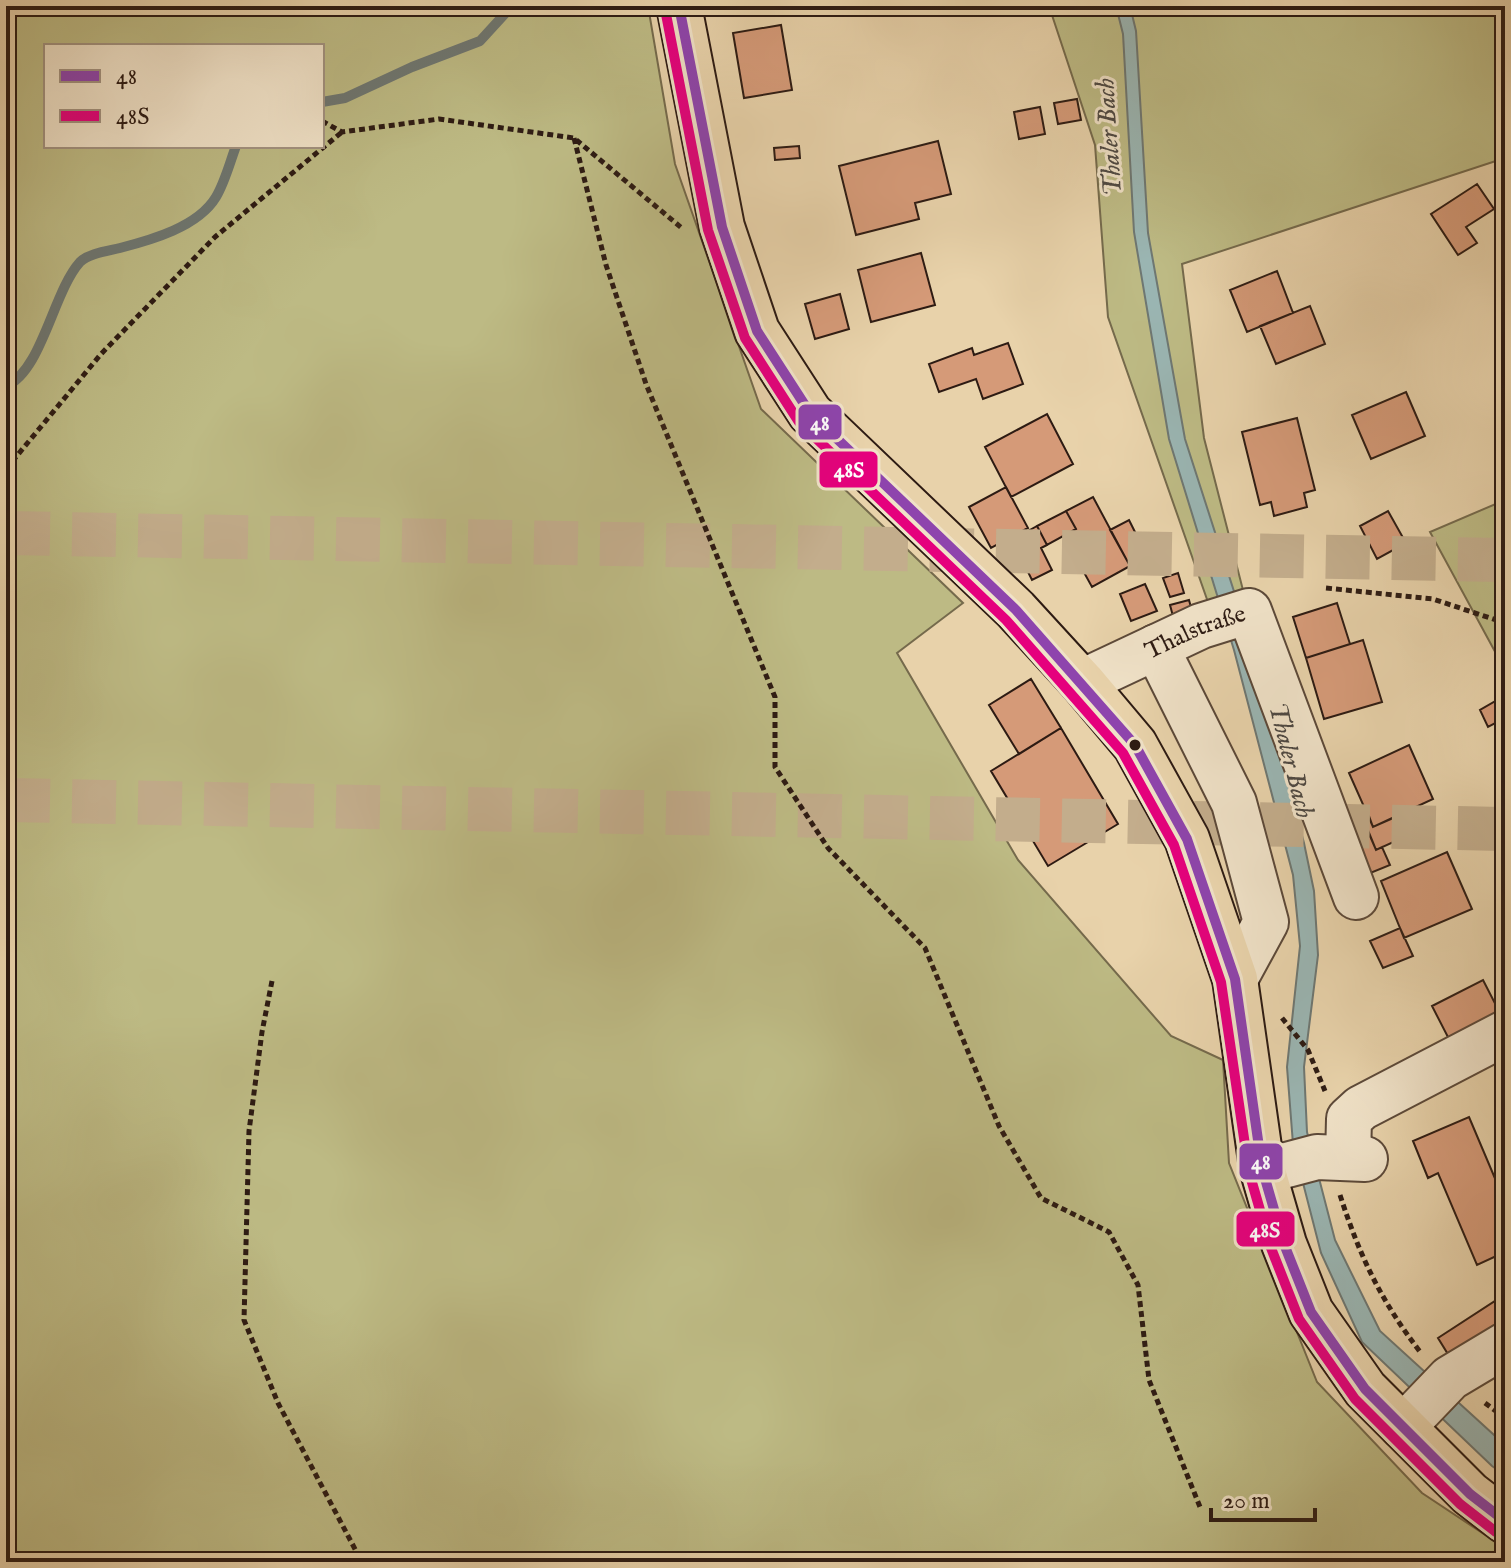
<svg xmlns="http://www.w3.org/2000/svg" width="1511" height="1568" viewBox="0 0 1511 1568" font-family="'IM FELL English',serif">
<style>
.green{fill:#bdba84;stroke:#756a4c;stroke-width:2;fill-rule:evenodd}
.water{fill:#9ab5b2;stroke:#6e7772;stroke-width:2}
.lines{fill:none;stroke-linecap:round;stroke-linejoin:round}
.stream{stroke:#6e7772;stroke-width:10}
.building{fill:#d59a78;stroke:#2d1b13;stroke-width:2}
.highway-tunnel{stroke:#c3ad8c;stroke-width:44;stroke-dasharray:44 22;stroke-linecap:butt}
.minor-casing{stroke:#5c4939;stroke-width:48}
.major-casing{stroke:#2d1b13;stroke-width:48}
.path{stroke:#2d1b13;stroke-width:5;stroke-dasharray:6 4;stroke-linecap:butt}
.minor{stroke:#f0e2c8;stroke-width:44}
.major{stroke:#e8d2aa;stroke-width:44}
.bus-1-casing{stroke:#f0e2c8;stroke-width:16}
.bus-2-casing{stroke:#f0e2c8;stroke-width:16}
.bus-1{stroke:#8e44ad;stroke-width:10}
.bus-2{stroke:#e5007d;stroke-width:10}
.bus-dot{fill:#2d1b13;stroke:#f0e2c8;stroke-width:3}
.labels{text-anchor:middle;stroke-width:6;stroke-linejoin:round;paint-order:stroke}
.street-label{font-size:24px;fill:#2d1b13;stroke:#f0e2c8}
.water-label{font-size:26px;font-style:italic;fill:#4e4943;stroke:#f0e2c8}
.line-badge{stroke:#f0e2c8;stroke-width:3}
.badge-label{font-size:22px;text-anchor:middle;font-weight:bold;fill:#fff}
</style>
<rect width="100%" height="100%" fill="#e8d2aa"/>
<filter id="stains"><feTurbulence type="fractalNoise" baseFrequency=".0025" numOctaves="4"/><feColorMatrix values="0 0 0 0 .2 0 0 0 0 .09 0 0 0 0 .02 0 0 0 .5 -.17"/></filter>
<radialGradient id="worn" r=".72"><stop offset=".6" stop-color="#630" stop-opacity="0"/><stop offset="1" stop-color="#630" stop-opacity=".3"/></radialGradient>
<path class="green" d="M6,6H648L675,164L761,409L963,603L897,653L1018,860L1171,1036L1223,1060L1229,1163L1317,1382L1422,1493L1505,1548V1562H6ZM46,46H322V146H46Z
M1049,6H1505V158L1182,264L1204,438L1244,594L1209,605L1108,317L1095,145Z
M1505,500V670L1430,532Z"/>
<path class="water" d="M1116,6H1130L1136,31L1148,233L1185,439L1249,638L1304,843L1314,891L1318,955L1304,1067L1307,1132L1335,1240L1380,1331L1505,1445V1475L1492,1466L1362,1342L1321,1253L1293,1144L1287,1067L1300,946L1293,875L1234,650L1169,439L1134,232L1123,34Z"/>
<g class="lines">
<path class="stream" d="M322,102L345,98L412,67L480,41L512,6
M6,386C42,371 53,292 80,262C89,253 108,251 120,248C151,240 198,227 216,197C225,182 230,162 236,146"/>
</g>
<path class="building" d="M781,25L792,90L744,98L733,33Z
M1077,99L1081,120L1058,124L1054,103Z
M1040,107L1045,134L1019,139L1014,112Z
M938,141L951,194L915,203L919,219L856,235L839,166Z
M799,146L800,158L775,160L774,148Z
M1477,184L1494,209L1466,227L1477,243L1458,255L1431,214Z
M921,253L935,305L871,322L858,270Z
M1277,271L1293,313L1247,332L1230,290Z
M840,294L849,329L815,339L805,304Z
M1310,306L1325,344L1276,364L1260,326Z
M1008,343L1023,384L983,399L976,379L939,392L929,364L972,348L974,355Z
M1406,392L1425,436L1371,459L1352,415Z
M1047,414L1073,464L1011,497L985,447Z
M1297,418L1315,490L1304,493L1307,507L1274,516L1271,502L1260,505L1242,432Z
M1006,487L1028,528L991,548L969,507Z
M1093,497L1130,566L1092,587L1064,536L1076,529L1066,511Z
M1066,511L1076,529L1047,545L1037,526Z
M1388,511L1406,543L1377,559L1360,526Z
M1129,520L1148,558L1130,566L1110,530Z
M1037,526L1047,545L1041,548L1052,570L1032,580L1012,540Z
M1178,573L1184,593L1170,597L1163,578Z
M1145,584L1157,611L1131,621L1120,594Z
M1189,600L1193,615L1174,620L1170,605Z
M1337,603L1350,644L1306,658L1293,617Z
M1363,640L1382,702L1324,719L1306,658Z
M1031,679L1061,728L1019,754L989,705Z
M1499,699L1505,718L1488,727L1480,710Z
M1061,728L1118,824L1048,866L991,771Z
M1409,745L1433,799L1373,827L1349,773Z
M1400,815L1409,835L1376,850L1363,818L1369,816L1373,827Z
M1370,836L1376,850L1382,847L1390,865L1363,876L1350,844Z
M1447,852L1472,909L1404,938L1381,881Z
M1400,928L1413,956L1383,968L1370,941Z
M1483,980L1502,1017L1451,1043L1432,1006Z
M1469,1117L1505,1202V1208L1497,1211L1505,1231V1252L1477,1265L1438,1173L1428,1178L1413,1141Z
M1495,1301L1505,1317V1323L1451,1359L1438,1338Z"/>
<g class="lines">
<path class="highway-tunnel" d="M6,533L1505,560
M6,800L1505,829"/>
<defs>
<g id="minor">
<path d="M1156,647L1234,803L1266,922L1235,979"/>
<path id="s1" d="M1082,682L1201,626L1249,611L1356,897"/>
<path d="M1348,1158L1349,1119L1361,1108L1505,1033"/>
<path d="M1262,1168L1283,1166L1317,1157L1365,1159"/>
<path d="M1403,1427L1450,1378L1505,1345"/>
</g>
<path id="major" d="M679,6L722,227L757,331L810,413L1016,610L1082,682L1135,745L1187,839L1235,979L1262,1168L1284,1244L1311,1312L1365,1389L1470,1494L1505,1521"/>
</defs>
<use href="#minor" class="minor-casing"/>
<use href="#major" class="major-casing"/>
<path class="path" d="M322,121L342,132L439,119L574,138L683,229
M574,138L606,265L646,384L775,697V767L828,848L925,948L999,1126L1041,1198L1109,1232L1138,1285L1149,1380L1200,1507
M6,469L101,354L215,237L342,132
M1326,588L1433,599L1505,623
M272,981L262,1032L249,1131L244,1320L278,1403L356,1551L366,1562
M1282,1018L1308,1050L1325,1091
M1340,1195C1360,1257 1381,1301 1421,1353
M1485,1403L1505,1418"/>
<use href="#minor" class="minor"/>
<use href="#major" class="major"/>
<defs>
<path id="bus-1" d="M679,6L722,227L757,331L810,413L1016,610L1135,745L1187,839L1235,979L1262,1168L1284,1244L1311,1312L1365,1389L1470,1494L1505,1521"/>
<path id="bus-2" d="M665,9L708,230L745,338L799,422L1006,620L1123,753L1174,845L1221,982L1249,1172L1271,1248L1299,1319L1355,1399L1460,1504L1496,1532"/>
</defs>
<use href="#bus-1" class="bus-1-casing"/>
<use href="#bus-2" class="bus-2-casing"/>
<use href="#bus-1" class="bus-1"/>
<use href="#bus-2" class="bus-2"/>
</g>
<circle class="bus-dot" cx="1135" cy="745" r="7"/>
<g class="labels">
<g class="street-label">
<text dy="8" stroke="none"><textPath href="#s1" startOffset="124">Thalstraße</textPath></text>
</g>
<g class="water-label">
<text transform="translate(1108 137) rotate(-94)" y="9">Thaler Bach</text>
<text transform="translate(1292 760) rotate(76)" y="9">Thaler Bach</text>
</g>
</g>
<g class="line-badge">
<rect x="797" y="403" width="46" height="38" rx="8" fill="#8e44ad"/>
<rect x="818" y="450" width="61" height="39" rx="8" fill="#e5007d"/>
<rect x="1238" y="1142" width="46" height="39" rx="8" fill="#8e44ad"/>
<rect x="1235" y="1210" width="61" height="38" rx="8" fill="#e5007d"/>
</g>
<g class="badge-label">
<text x="820" y="430">48</text>
<text x="849" y="477">48S</text>
<text x="1261" y="1169">48</text>
<text x="1265" y="1237">48S</text>
</g>
<rect width="1511" height="1568" fill="none" stroke="#e8d2aa" stroke-width="32"/>
<rect x="8" y="8" width="1495" height="1552" fill="none" stroke="#2d1b13" stroke-width="4"/>
<rect x="16" y="16" width="1479" height="1536" fill="none" stroke="#2d1b13" stroke-width="2"/>
<rect x="44" y="44" width="280" height="104" fill="#f0e2c8" stroke="#a29280" stroke-width="2"/>
<rect x="60" y="70" width="40" height="12" fill="#8e44ad" stroke="#a29280" stroke-width="2"/>
<text x="116" y="84" font-size="24" fill="#2d1b13">48</text>
<rect x="60" y="110" width="40" height="12" fill="#e5007d" stroke="#a29280" stroke-width="2"/>
<text x="116" y="124" font-size="24" fill="#2d1b13">48S</text>
<path d="M1211 1508v12h104v-12" fill="none" stroke="#2d1b13" stroke-width="4"/>
<text x="1223" y="1508" font-size="24" fill="#2d1b13" stroke="#f0e2c8" stroke-width="6" paint-order="stroke">20 m</text>
<rect width="100%" height="100%" filter="url(#stains)"/>
<rect width="100%" height="100%" fill="url(#worn)"/>
</svg>
